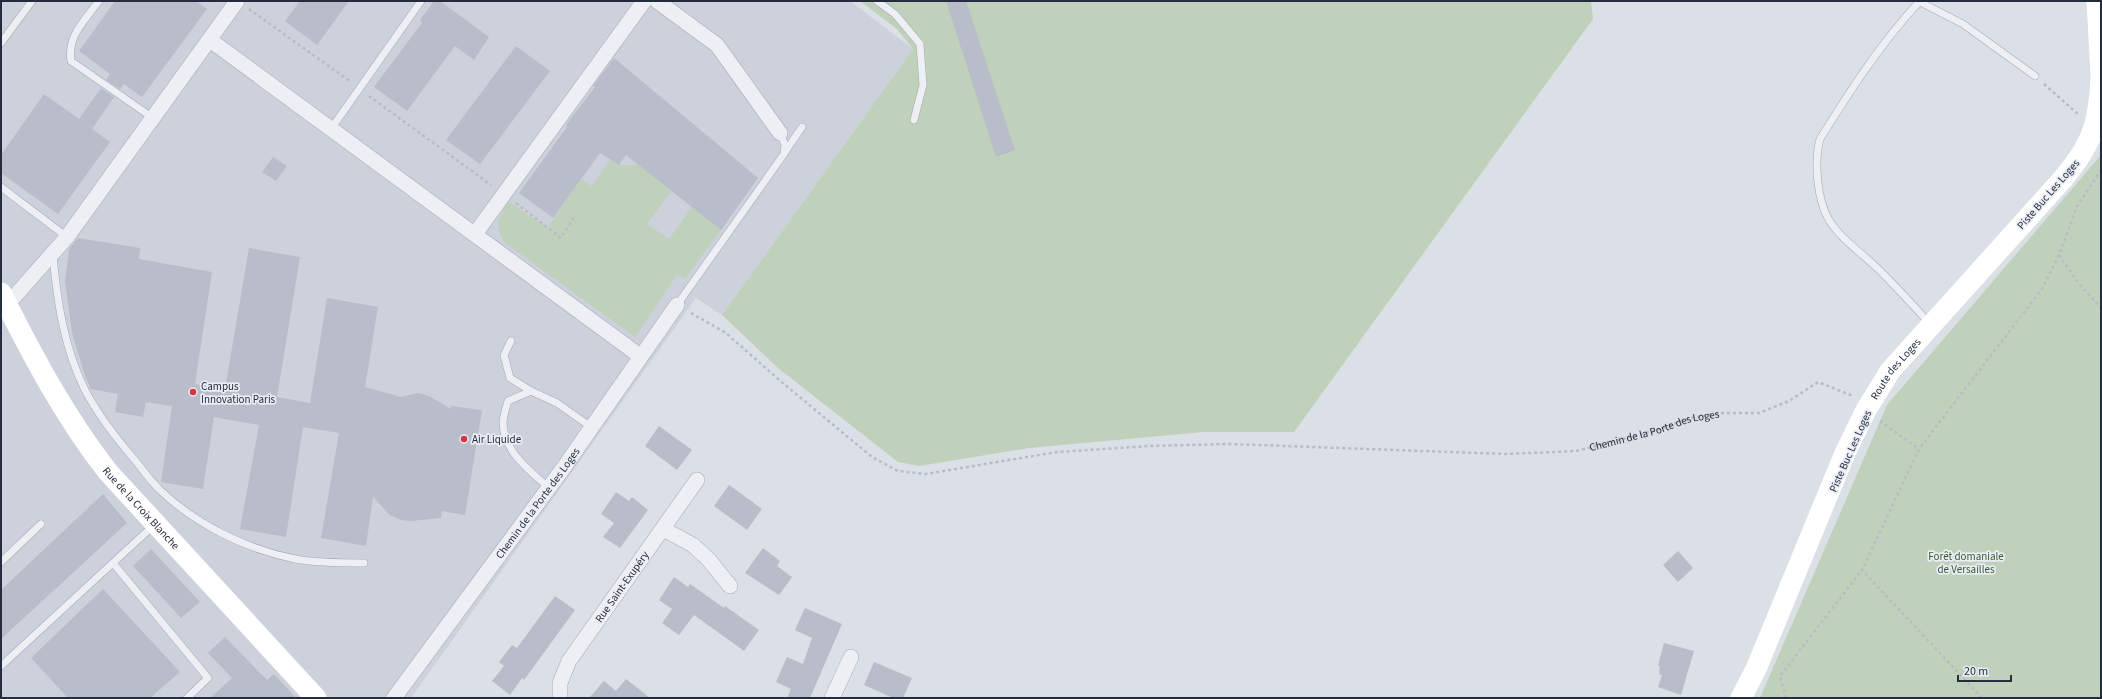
<svg xmlns="http://www.w3.org/2000/svg" width="2102" height="699" viewBox="0 0 2102 699" font-family="'Source Sans 3',sans-serif">
<style>
.built{fill:#ccd1dc}
.green{fill:#bfd1bb}
.building{fill:#b8bdc9}
.lines{fill:none;stroke-linecap:round;stroke-linejoin:round}
.lane-casing{stroke:#a4a9b3;stroke-width:8}
.street-casing{stroke:#a4a9b3;stroke-width:16}
.path{stroke:#b9bcc5;stroke-width:2.5;stroke-dasharray:3 3;stroke-linecap:butt}
.lane{stroke:#edeff5;stroke-width:7}
.street{stroke:#edeff5;stroke-width:15}
.secondary{stroke:#fff;stroke-width:21}
.poi-dot{fill:#d63443;stroke:#eaedf4;stroke-width:1.5}
.labels{text-anchor:middle;stroke-width:3.5;stroke-linejoin:round;paint-order:stroke}
.street-label{font-size:11px;fill:#242c3d;stroke:#eaedf4}
.poi-label{font-size:11px;fill:#242c3d;stroke:#eaedf4;text-anchor:start}
.park-label{font-size:11px;fill:#365a30;stroke:#eaedf4}
</style>
<rect width="100%" height="100%" fill="#dbdfe6"/>
<path class="built" d="M1,1H850L913,49L722,315L696,298L411,698H1Z"/>
<path class="green" d="M860,1H1591L1593,19L1294,432H1203L1029,448L919,466L898,462L778,368L722,315L913,49L897,29Z
M2101,155V698H1760L1887,405Z
M610,160L619,165H639L671,191L647,224L669,239L692,207L721,230L685,279L677,275L635,337L505,243C493,225 499,219 508,201L547,228L581,179L592,186Z"/>
<path class="building" d="M115,1H196L207,9L142,97L124,84L120,89L106,80L110,74L79,51Z
M300,1H349L317,45L285,21Z
M434,1H440L489,37L474,60L455,46L407,111L374,87L422,23L420,20Z
M946,1H966L1015,150L996,157Z
M516,46L550,71L480,164L446,140Z
M614,58L758,178L721,230L626,155L619,165L600,153L553,218L519,193L567,127L566,125L595,87L593,86Z
M101,88L114,97L92,129L110,142L58,214L1,173V155L44,94L79,119Z
M273,157L287,166L276,181L262,172Z
M78,238L140,248L139,259L212,272L195,384L225,389L249,248L300,257L277,397L310,403L327,298L378,307L365,387L401,397L418,393L429,396L451,409V406L482,410L465,515L442,511L441,518L411,521L401,520L390,515L373,497L366,546L321,538L339,433L303,427L286,537L240,529L259,425L214,417L203,489L161,482L172,406L146,402L143,417L115,412L118,394L91,389L85,376L72,333L65,281L69,249Z
M659,426L692,450L677,470L645,446Z
M729,485L762,509L747,530L714,506Z
M616,492L629,501L632,497L648,510L620,548L603,537L614,523L601,514Z
M103,494L127,523L1,639V590Z
M763,548L780,561L777,566L792,577L779,595L745,573Z
M151,549L200,602L181,618L133,566Z
M1678,551L1693,568L1678,582L1663,565Z
M674,577L688,587L690,584L724,608L725,606L759,630L744,651L694,615L679,635L662,623L672,609L659,600Z
M103,589L180,672L150,698H68L31,658Z
M555,596L575,610L524,680L522,678L510,695L492,681L504,666L499,662L512,645L517,648Z
M805,608L842,624L810,698H787L791,689L776,682L787,657L803,664L812,638L795,630Z
M225,637L267,680L274,674L296,698H210L232,678L208,653Z
M1664,643L1694,651L1681,695L1658,687L1662,675L1659,674L1660,666H1658Z
M874,662L912,678L903,698H893L864,685Z
M626,679L650,698H589L604,681L616,691Z"/>
<g class="lines">
<defs>
<path id="lane" d="M99,1C85,20 67,36 71,61L153,118
M877,1L895,14L920,44L923,85L914,120
M1918,1L1963,24L2035,76
M1919,2C1880,44 1850,91 1820,139C1814,161 1817,200 1829,220C1840,238 1860,252 1875,266C1894,284 1912,304 1930,324
M1,43L32,1
M331,129L421,1
M785,152L802,127
M1,187L67,237
M53,255C57,301 64,348 85,390C98,415 116,438 134,459C143,470 151,482 161,491C197,525 246,549 295,559C317,563 341,563 364,563
M677,305L784,154L785,145L780,133
M511,341L504,355L510,378L531,391L557,403L591,427
M531,391L508,401C506,408 503,416 503,423C504,452 529,470 549,488
M1,562L41,524
M113,563L208,678L187,698
M1,666L154,525"/>
<g id="street">
<path d="M657,1L717,45L780,133"/>
<path d="M210,40L640,356"/>
<path d="M475,234L644,1"/>
<path d="M7,305L67,237L237,1"/>
<path d="M663,529L693,545L709,560L730,586"/>
<path id="s2" d="M394,698L562,470L677,305"/>
<path id="s3" d="M560,698V683L569,661L697,480"/>
<path d="M832,698L851,657"/>
</g>
</defs>
<use href="#lane" class="lane-casing"/>
<use href="#street" class="street-casing"/>
<g class="path">
<path d="M249,9L351,82"/>
<path d="M2044,84L2078,114"/>
<path d="M369,96L491,185"/>
<path d="M516,203L561,238L574,217"/>
<path d="M2059,255L2080,285L2101,308"/>
<path id="s1" d="M691,313L726,333L778,379L872,457L898,471L926,474L1057,452L1149,446L1230,444L1506,454L1576,451L1657,430L1690,418L1722,413H1759L1789,401L1818,382L1853,396"/>
<path d="M1880,421L1919,449"/>
<path d="M1786,698L1780,676L1862,570"/>
<path d="M1982,698L1862,570L1919,449L2042,289L2059,255L2077,206L2101,170"/>
</g>
<use href="#lane" class="lane"/>
<use href="#street" class="street"/>
<g class="secondary">
<path d="M2097,1L2101,74"/>
<path id="s4" d="M1,293C32,355 65,417 108,472L316,698"/>
<path id="s5" d="M1741,698L1756,669L1845,453L1866,410L1890,371L2061,181C2092,145 2099,124 2101,77"/>
</g>
</g>
<g class="poi-dot">
<circle cx="193" cy="392" r="4"/>
<circle cx="464" cy="439" r="4"/>
</g>
<g class="labels">
<g class="street-label">
<text transform="translate(2048 194) rotate(-49)" y="4">Piste Buc Les Loges</text>
<text dy="4" stroke="none"><textPath href="#s5" startOffset="365">Route des Loges</textPath></text>
<text dy="4" stroke="none"><textPath href="#s1" startOffset="1023">Chemin de la Porte des Loges</textPath></text>
<text transform="translate(1850 451) rotate(-66)" y="4">Piste Buc Les Loges</text>
<text dy="4" stroke="none"><textPath href="#s2" startOffset="242">Chemin de la Porte des Loges</textPath></text>
<text dy="4" stroke="none"><textPath href="#s4" startOffset="258">Rue de la Croix Blanche</textPath></text>
<text dy="4" stroke="none"><textPath href="#s3" startOffset="130">Rue Saint-Exupéry</textPath></text>
</g>
<g class="poi-label">
<text x="201" y="390">Campus<tspan x="201" dy="13">Innovation Paris</tspan></text>
<text x="472" y="443">Air Liquide</text>
</g>
<g class="park-label">
<text x="1966" y="560">Forêt domaniale<tspan x="1966" dy="13">de Versailles</tspan></text>
</g>
</g>
<rect width="2102" height="699" fill="none" stroke="#242c3d" stroke-width="4"/>
<path d="M1958 675v6h53v-6" fill="none" stroke="#242c3d" stroke-width="2"/>
<text x="1964" y="675" font-size="12" fill="#242c3d" stroke="#eaedf4" stroke-width="3" paint-order="stroke">20 m</text>
</svg>
